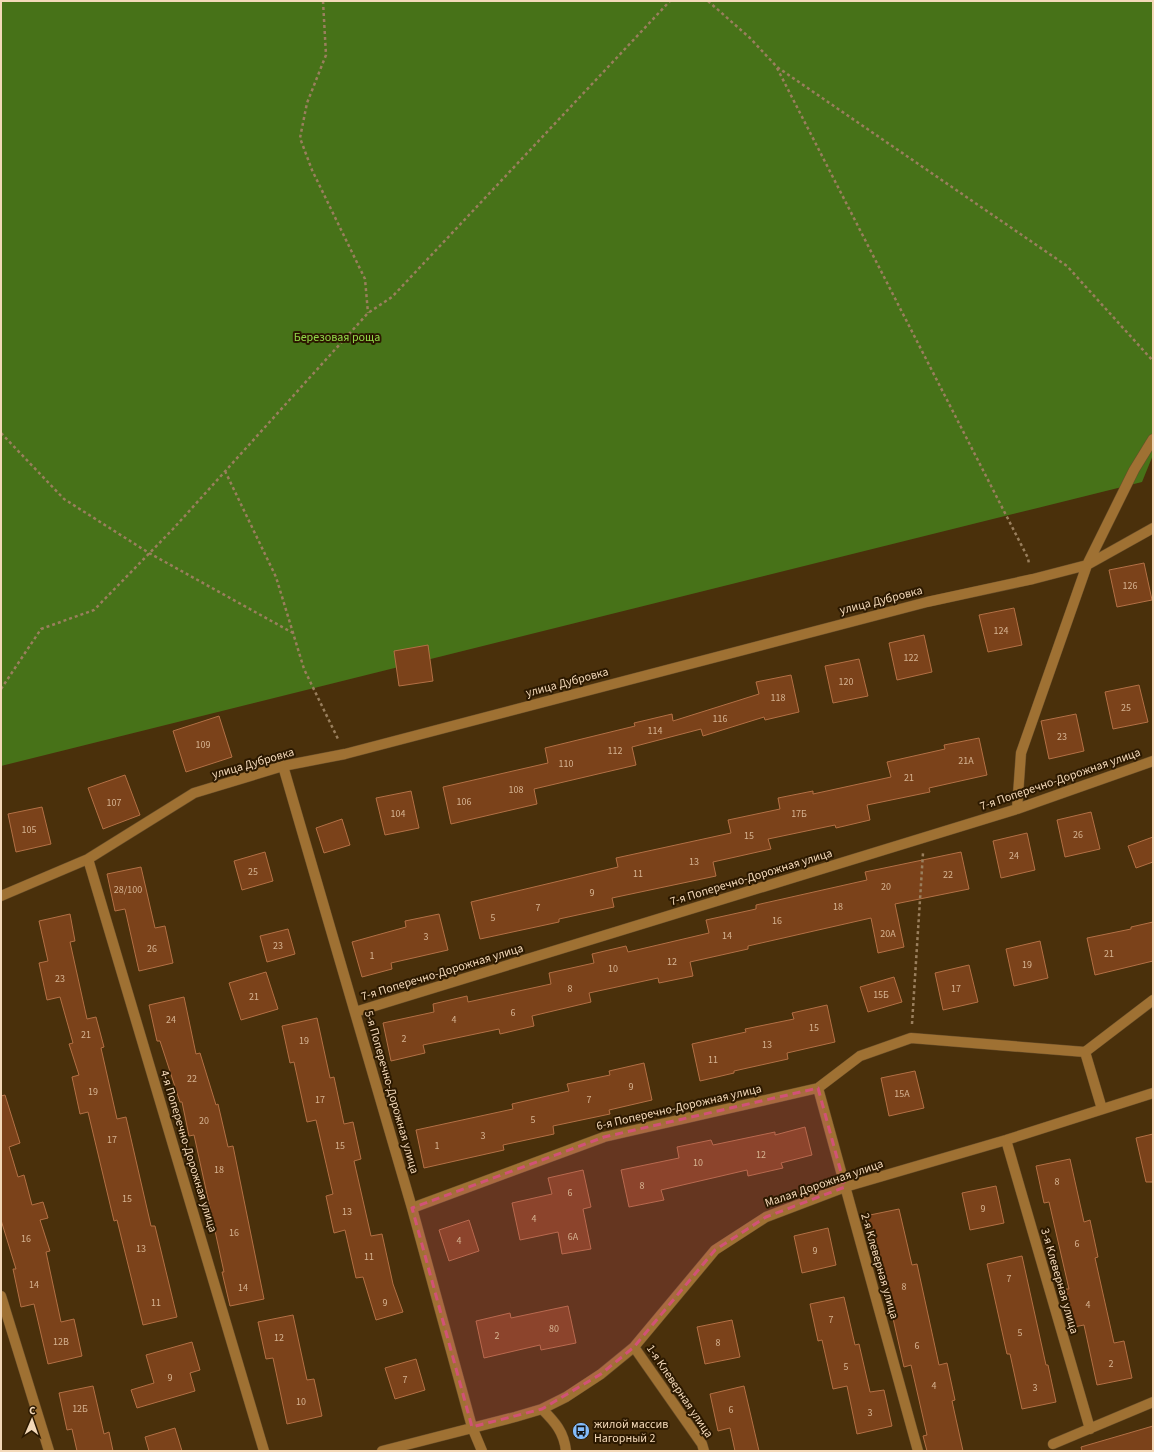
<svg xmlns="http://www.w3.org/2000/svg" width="1154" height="1452" viewBox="0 0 1154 1452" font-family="'Source Sans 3',sans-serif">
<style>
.forest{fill:#477218}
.building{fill:#7b421a;stroke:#b37045}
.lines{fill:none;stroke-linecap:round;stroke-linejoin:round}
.minor-casing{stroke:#694e2a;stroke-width:11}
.path{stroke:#9a7f5d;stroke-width:2.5;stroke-dasharray:3 3;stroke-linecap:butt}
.minor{stroke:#9f7133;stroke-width:10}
.marked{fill:#d15277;fill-opacity:0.2;stroke:#d15277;stroke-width:3;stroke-dasharray:8 5;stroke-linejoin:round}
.labels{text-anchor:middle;stroke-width:4;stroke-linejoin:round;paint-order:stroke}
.number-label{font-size:10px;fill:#d6b391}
.park-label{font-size:12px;fill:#92d949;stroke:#2c1900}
.street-label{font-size:12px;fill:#f4d9b9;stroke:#2c1900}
.poi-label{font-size:12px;fill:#f4d9b9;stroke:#2c1900;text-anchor:start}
</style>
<rect width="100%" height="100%" fill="#4a300b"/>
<path class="forest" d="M1,1H1153V455L1142,482L1,766Z"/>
<path class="building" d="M1144,563L1152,600L1117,607L1109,570Z
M1014,608L1022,645L988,652L979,615Z
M924,635L932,672L897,680L889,643Z
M428,645L433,681L399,686L394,651Z
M859,659L868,696L833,703L825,666Z
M791,675L799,712L765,720L764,717L703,736L701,729L632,747L636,765L534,789L537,804L451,824L443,787L548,763L545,748L635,726L634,723L672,714L673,721L759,694L756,682Z
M1139,685L1148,722L1113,729L1105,692Z
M1076,714L1084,751L1049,759L1041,721Z
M219,716L232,757L186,772L173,731Z
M979,738L987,775L929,788L930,792L867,805L870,820L836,828L835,825L768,839L771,849L713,862L716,876L612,898L614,907L559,919V922L480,939L471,902L618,867L616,858L731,833L728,820L780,809L778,798L813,791V794L891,777L887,762L945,749L944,745Z
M125,775L140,815L103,829L88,788Z
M411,791L419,828L385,835L376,798Z
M42,807L51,844L16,852L8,814Z
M1091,812L1100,849L1065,857L1057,820Z
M342,819L350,845L324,853L316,828Z
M1027,833L1035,870L1001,878L993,841Z
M1153,837V862L1136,868L1128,846Z
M265,852L273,881L242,890L234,861Z
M961,852L969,889L895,904L904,947L878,953L871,918L748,946V949L690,962L693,976L659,983L658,978L589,993L591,1002L532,1016L534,1026L500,1034L499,1029L423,1045L425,1053L391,1061L383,1023L434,1012L433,1004L467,996L468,1002L551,984L549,973L594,963L592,954L626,946L628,952L709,933L706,920L756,909V905L867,880L865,872Z
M141,867L155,928L165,926L173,963L139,971L125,909L115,911L107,874Z
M70,914L75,941L70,942L87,1019L96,1017L104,1047L101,1048L117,1119L126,1117L151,1226H155L177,1317L143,1325L117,1220L114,1221L88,1112L80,1114L72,1077L79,1075L69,1044L73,1043L60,997L47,1000L39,963L48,961L39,921Z
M439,914L448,950L391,963L392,969L362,977L352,942L406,927L405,921Z
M1153,922V961L1095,975L1087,938L1131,929V927Z
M288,929L295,954L267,962L260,936Z
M1040,941L1048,978L1014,986L1006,949Z
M969,965L978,1002L943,1010L935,973Z
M266,972L278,1009L241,1020L229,983Z
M894,977L902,1002L868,1012L860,987Z
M184,997L196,1054L200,1053L216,1105L218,1104L228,1147L233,1146L264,1299L230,1306L222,1272H224L194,1135L189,1136L182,1102H180L160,1041H157L149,1005Z
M827,1005L835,1042L787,1053L788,1059L734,1071V1073L700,1081L692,1044L746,1032L745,1029L794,1019L792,1013Z
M317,1018L330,1078L334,1077L344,1124L353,1122L361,1159L354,1161L371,1236L382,1234L393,1284L403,1312L376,1320L363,1277L356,1278L345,1230L334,1233L326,1196L333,1194L316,1120L307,1122L294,1062L290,1063L282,1026Z
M644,1063L652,1100L609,1110L610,1114L553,1126L554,1134L503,1145L504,1150L424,1168L416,1130L513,1109L512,1104L569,1091L567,1084L610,1075L609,1071Z
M915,1071L924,1108L889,1116L881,1078Z
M5,1095L20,1143L9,1147L18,1177L24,1175L32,1205L43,1202L48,1218L40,1220L50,1251L46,1252L61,1322L74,1319L82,1356L48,1364L34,1304L21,1307L13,1269H16L1,1220V1096Z
M805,1127L812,1155L781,1163L783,1168L748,1176L747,1170L661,1190L664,1200L629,1207L621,1170L679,1158L677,1147L711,1140L713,1145L775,1132V1135Z
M1153,1134V1182H1146L1136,1138Z
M1070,1159L1084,1222L1090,1220L1098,1257L1095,1258L1114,1343L1124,1341L1132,1378L1097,1385L1084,1325L1074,1327L1066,1289H1069L1049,1202L1044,1203L1036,1166Z
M583,1170L591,1207L583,1209L591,1249L562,1254L558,1232L520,1240L512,1203L552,1194L548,1178Z
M996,1186L1004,1223L970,1230L962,1193Z
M899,1209L912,1265L917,1264L939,1365L947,1363L955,1400L952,1401L963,1451H927L923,1436L927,1435L911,1365L904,1367L878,1252L873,1253L865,1216Z
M469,1220L479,1251L449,1261L439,1230Z
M828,1228L836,1265L802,1273L794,1236Z
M1022,1256L1046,1365H1048L1056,1402L1022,1409L1010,1354H1007L987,1264Z
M844,1297L855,1345L859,1344L870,1392L884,1390L892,1426L857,1434L847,1386L833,1389L822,1340L818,1341L810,1304Z
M568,1306L576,1343L541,1350L540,1345L484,1358L476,1321L510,1313L511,1318Z
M293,1315L307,1380L314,1379L322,1416L287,1424L273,1358L266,1359L258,1322Z
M732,1320L740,1357L705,1364L697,1327Z
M192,1342L200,1370L190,1373L195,1391L137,1408L131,1390L154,1383L146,1355Z
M416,1359L425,1390L395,1399L385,1368Z
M93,1386L104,1434L109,1432L113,1451H77L72,1429L67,1430L59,1393Z
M744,1386L759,1451H735L730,1428L718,1431L710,1394Z
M1153,1426V1451H1082L1081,1447Z
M175,1428L182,1451H149L145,1437Z"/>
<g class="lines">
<defs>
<path id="minor" d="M283,766L412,1208L472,1427L482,1451
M1017,809L1021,753L1087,565L1134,470L1153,439
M88,859L264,1451
M1,896L88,859L194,793L283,766L345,754L927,602L1033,579L1087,565L1153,528
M355,1012L1017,809L1153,761
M1085,1052L1102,1109
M818,1088L918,1451
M1006,1140L1090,1429
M412,1208L604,1137L818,1088L860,1056L911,1038L1085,1052L1153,1000
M1,1296L49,1451
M634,1347L702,1444L704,1451
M542,1409C555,1422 564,1432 566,1451
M1053,1444L1153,1402
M382,1451L515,1417L542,1409L566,1397L601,1374L634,1347L715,1250L766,1217L845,1187L1006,1140L1153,1093"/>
</defs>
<use href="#minor" class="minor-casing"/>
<path class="path" d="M323,1L326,55L307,103L300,138L312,170L365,279L368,313
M708,1L750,38L777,67L1067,266L1153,361
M777,68L1028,558L1029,564
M1,433L64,499L149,553L293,633
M225,471L276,577L304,669L339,741
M1,689L41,629L94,610L173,529L368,313L392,297L670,1
M912,1024L923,853"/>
<use href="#minor" class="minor"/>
</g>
<path class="marked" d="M818,1088L845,1187L766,1217L715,1250L634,1347L601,1374L542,1409L472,1427L412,1208L604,1137Z"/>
<defs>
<symbol id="bus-disc" viewBox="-11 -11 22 22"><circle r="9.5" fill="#84bcfb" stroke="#2c1900"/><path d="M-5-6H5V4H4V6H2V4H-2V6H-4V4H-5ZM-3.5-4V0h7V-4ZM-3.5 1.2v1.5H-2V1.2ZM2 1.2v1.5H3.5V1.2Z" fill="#111"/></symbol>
</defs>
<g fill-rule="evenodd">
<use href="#bus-disc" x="571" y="1421" width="20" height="20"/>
</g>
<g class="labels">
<g class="number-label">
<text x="1130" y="589">126</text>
<text x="1001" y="634">124</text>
<text x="911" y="661">122</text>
<text x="846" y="685">120</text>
<text x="778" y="701">118</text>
<text x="1126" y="711">25</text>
<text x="720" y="722">116</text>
<text x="655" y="734">114</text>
<text x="1062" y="740">23</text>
<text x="203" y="748">109</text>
<text x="615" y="754">112</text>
<text x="966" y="764">21А</text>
<text x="566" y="767">110</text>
<text x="909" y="781">21</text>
<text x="516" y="793">108</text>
<text x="464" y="805">106</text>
<text x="114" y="806">107</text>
<text x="398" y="817">104</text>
<text x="799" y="817">17Б</text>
<text x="29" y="833">105</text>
<text x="1078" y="838">26</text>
<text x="749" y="839">15</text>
<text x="1014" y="859">24</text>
<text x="694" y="865">13</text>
<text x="253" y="875">25</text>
<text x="638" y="877">11</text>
<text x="948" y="878">22</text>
<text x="886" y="890">20</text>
<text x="128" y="893">28/100</text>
<text x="592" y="896">9</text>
<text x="838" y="910">18</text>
<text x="538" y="911">7</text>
<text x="493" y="921">5</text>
<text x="777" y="924">16</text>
<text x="888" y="937">20А</text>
<text x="727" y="939">14</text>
<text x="426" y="940">3</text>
<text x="278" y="949">23</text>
<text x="152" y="952">26</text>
<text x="1109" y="957">21</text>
<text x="372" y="959">1</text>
<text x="672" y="965">12</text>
<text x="1027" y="968">19</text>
<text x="613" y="972">10</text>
<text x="60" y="982">23</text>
<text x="570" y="992">8</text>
<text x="956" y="992">17</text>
<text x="881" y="998">15Б</text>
<text x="254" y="1000">21</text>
<text x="513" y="1016">6</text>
<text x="171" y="1023">24</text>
<text x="454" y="1023">4</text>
<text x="814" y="1031">15</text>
<text x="86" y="1038">21</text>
<text x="404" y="1042">2</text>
<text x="304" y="1044">19</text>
<text x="767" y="1048">13</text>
<text x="713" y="1063">11</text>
<text x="192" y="1082">22</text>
<text x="631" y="1090">9</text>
<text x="93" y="1095">19</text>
<text x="902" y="1097">15А</text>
<text x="320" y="1103">17</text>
<text x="589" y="1103">7</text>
<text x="533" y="1123">5</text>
<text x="204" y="1124">20</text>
<text x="483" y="1139">3</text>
<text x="112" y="1143">17</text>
<text x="340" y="1149">15</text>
<text x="437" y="1149">1</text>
<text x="761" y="1158">12</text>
<text x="698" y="1166">10</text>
<text x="219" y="1173">18</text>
<text x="1057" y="1185">8</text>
<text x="642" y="1189">8</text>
<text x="570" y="1196">6</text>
<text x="127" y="1202">15</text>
<text x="983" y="1212">9</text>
<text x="347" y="1215">13</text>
<text x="534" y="1222">4</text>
<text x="234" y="1236">16</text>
<text x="573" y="1240">6А</text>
<text x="26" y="1242">16</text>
<text x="459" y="1244">4</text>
<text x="1077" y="1247">6</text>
<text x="141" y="1252">13</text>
<text x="815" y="1254">9</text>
<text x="369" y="1260">11</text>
<text x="1009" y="1282">7</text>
<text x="34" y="1288">14</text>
<text x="904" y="1290">8</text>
<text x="243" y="1291">14</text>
<text x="156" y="1306">11</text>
<text x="385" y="1306">9</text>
<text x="1088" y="1308">4</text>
<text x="831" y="1323">7</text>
<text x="554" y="1332">80</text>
<text x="1020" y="1336">5</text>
<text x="497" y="1339">2</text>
<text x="279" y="1341">12</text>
<text x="61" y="1345">12В</text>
<text x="718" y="1346">8</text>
<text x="917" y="1349">6</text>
<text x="1111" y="1367">2</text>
<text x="846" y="1370">5</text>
<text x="170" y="1381">9</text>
<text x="405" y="1383">7</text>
<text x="934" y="1389">4</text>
<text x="1035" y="1391">3</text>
<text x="301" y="1405">10</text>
<text x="80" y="1412">12Б</text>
<text x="731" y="1413">6</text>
<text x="870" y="1416">3</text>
</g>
<g class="park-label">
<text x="337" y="341">Березовая роща</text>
</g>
<g class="street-label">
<text transform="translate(881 600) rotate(-14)" y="4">улица Дубровка</text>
<text transform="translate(567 682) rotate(-15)" y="4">улица Дубровка</text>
<text transform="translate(253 763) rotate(-16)" y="4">улица Дубровка</text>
<text transform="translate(1060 779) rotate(-19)" y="4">7-я Поперечно-Дорожная улица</text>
<text transform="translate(751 877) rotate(-17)" y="4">7-я Поперечно-Дорожная улица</text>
<text transform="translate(442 972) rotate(-17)" y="4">7-я Поперечно-Дорожная улица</text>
<text transform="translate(392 1092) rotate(74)" y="4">5-я Поперечно-Дорожная улица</text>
<text transform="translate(679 1107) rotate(-13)" y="4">6-я Поперечно-Дорожная улица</text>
<text transform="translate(189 1151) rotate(73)" y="4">4-я Поперечно-Дорожная улица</text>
<text transform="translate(824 1183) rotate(-19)" y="4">Малая Дорожная улица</text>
<text transform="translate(880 1266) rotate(74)" y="4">2-я Клеверная улица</text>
<text transform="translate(1060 1281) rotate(74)" y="4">3-я Клеверная улица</text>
<text transform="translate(680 1391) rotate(56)" y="4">1-я Клеверная улица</text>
</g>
<g class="poi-label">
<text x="594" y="1428">жилой массив<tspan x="594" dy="14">Нагорный 2</tspan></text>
</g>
</g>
<rect width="1154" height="1452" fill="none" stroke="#f4d9b9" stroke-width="4"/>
<g transform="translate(32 1420) rotate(2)" stroke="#2c1900" stroke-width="3" paint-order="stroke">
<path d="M0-3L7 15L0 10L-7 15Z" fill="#f4d9b9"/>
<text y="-6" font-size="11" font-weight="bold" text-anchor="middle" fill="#f4d9b9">С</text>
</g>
</svg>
